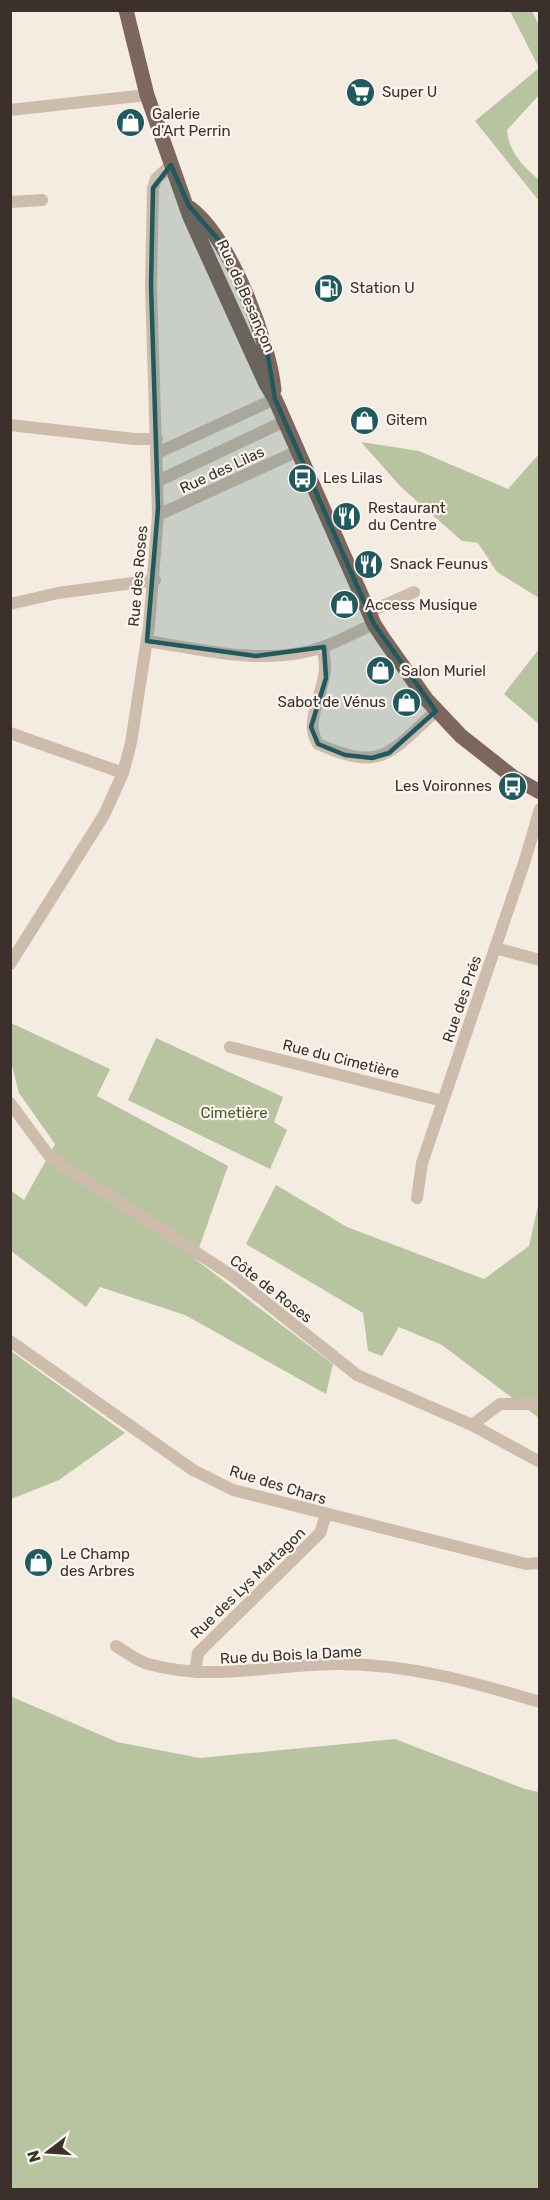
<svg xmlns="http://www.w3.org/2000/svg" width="550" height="2200" viewBox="0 0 550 2200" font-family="Rubik,sans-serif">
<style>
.green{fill:#b8c4a0}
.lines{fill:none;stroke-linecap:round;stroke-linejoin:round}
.minor{stroke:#cdbbac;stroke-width:12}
.major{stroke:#7d675c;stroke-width:15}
.marked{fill:#1f5a5e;fill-opacity:0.2;stroke:#1f5a5e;stroke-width:4.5;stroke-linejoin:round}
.labels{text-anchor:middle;stroke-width:4.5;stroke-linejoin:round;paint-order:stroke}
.poi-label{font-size:15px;fill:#3b302b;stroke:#fbf5ee;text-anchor:start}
.street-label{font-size:15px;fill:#3b302b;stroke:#fbf5ee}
.park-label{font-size:15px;fill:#4a5a2e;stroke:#fbf5ee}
</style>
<rect width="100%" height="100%" fill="#f4ebe1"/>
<path class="green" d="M510,11H532L539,25V95L507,130C509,153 523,166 539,180V201L475,121L539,68Z
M361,442L419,451L508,489L539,454V598L497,572L478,543L462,541L401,487Z
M539,649V724L504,694Z
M11,1023L110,1069L97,1096L228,1166L195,1259L333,1364L326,1394L185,1315L100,1287L86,1307L11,1251L10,1190L24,1200L55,1144L19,1093L11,1062Z
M156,1038L283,1097L274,1122L287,1130L270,1169L128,1100Z
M276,1185L347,1227L484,1279L529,1246L539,1201V1418L442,1345L399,1327L382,1356L368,1351L363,1313L246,1244Z
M11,1351L125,1433L59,1480L11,1499Z
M10,1696L117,1742L200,1758L395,1739L525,1789L539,1792V2189H11Z"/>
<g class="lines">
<path class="minor" d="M10,110L147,95
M10,202L42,200
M10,425L134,439H157
M157,453L275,399
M158,481L285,421
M158,515L298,451
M10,604L58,593L155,580
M369,612L414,592
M147,641C200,649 256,664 309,651C332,646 353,633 374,624
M322,648C335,684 300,716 318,744C382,772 389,754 436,711
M10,733L123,773
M495,948L540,960
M10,964L104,815L123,773L131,743L149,626L158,515L151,285L153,188L156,179L171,165
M230,1047L443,1101
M10,1103L50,1157L234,1277L357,1375L472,1425L540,1462
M417,1198L422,1163L525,860L540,809
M10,1341L193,1470L233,1490L526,1564L540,1563
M472,1425L500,1404H540
M116,1646C126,1652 137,1661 148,1664C212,1682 274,1664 339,1664C408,1664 473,1682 540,1702
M195,1672L198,1653L320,1533L326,1515"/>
<path class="major" d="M126,10L147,95L190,217L266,384L275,399L374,624L383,638L427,700L461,736L513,777L540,792
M190,208C230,238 269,340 274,390"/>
</g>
<path class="marked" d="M171,165L189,206L217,238L246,296L267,350L275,399L374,624L436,711L389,753L372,758L345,755L318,744L311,727L326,678L324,647L256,656L147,641L158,508L151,285L153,188Z"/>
<defs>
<symbol id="supermarket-disc" viewBox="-11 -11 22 22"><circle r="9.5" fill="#1f5a5e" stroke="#fbf5ee"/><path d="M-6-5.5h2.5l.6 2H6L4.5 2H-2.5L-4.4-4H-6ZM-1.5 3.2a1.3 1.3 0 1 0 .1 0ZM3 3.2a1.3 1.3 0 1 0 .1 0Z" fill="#fff"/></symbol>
<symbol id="shop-disc" viewBox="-11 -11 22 22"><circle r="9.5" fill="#1f5a5e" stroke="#fbf5ee"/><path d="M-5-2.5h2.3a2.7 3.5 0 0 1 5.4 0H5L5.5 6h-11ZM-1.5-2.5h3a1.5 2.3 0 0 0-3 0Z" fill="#fff"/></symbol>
<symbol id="fuel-disc" viewBox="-11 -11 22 22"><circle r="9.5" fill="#1f5a5e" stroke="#fbf5ee"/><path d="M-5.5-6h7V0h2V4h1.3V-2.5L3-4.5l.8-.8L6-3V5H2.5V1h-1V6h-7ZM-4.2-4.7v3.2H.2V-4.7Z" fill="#fff"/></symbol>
<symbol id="bus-disc" viewBox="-11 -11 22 22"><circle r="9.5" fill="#1f5a5e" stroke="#fbf5ee"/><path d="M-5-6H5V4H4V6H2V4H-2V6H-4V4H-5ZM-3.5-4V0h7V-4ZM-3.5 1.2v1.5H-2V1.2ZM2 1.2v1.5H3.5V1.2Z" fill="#fff"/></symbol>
<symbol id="restaurant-disc" viewBox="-11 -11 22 22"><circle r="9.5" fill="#1f5a5e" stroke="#fbf5ee"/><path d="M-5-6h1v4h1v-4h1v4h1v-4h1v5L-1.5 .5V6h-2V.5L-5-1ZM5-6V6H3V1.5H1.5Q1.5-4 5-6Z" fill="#fff"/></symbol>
</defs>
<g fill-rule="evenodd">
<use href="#supermarket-disc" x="344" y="76" width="33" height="33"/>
<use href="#shop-disc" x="114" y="106" width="33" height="33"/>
<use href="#fuel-disc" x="312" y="272" width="33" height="33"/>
<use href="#shop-disc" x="348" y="404" width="33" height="33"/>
<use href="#bus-disc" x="286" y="462" width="33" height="33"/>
<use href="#restaurant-disc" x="330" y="500" width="33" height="33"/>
<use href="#restaurant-disc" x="352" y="548" width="33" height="33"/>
<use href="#shop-disc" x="328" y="588" width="33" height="33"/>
<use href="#shop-disc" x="364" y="654" width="33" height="33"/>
<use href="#shop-disc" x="390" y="686" width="33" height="33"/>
<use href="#bus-disc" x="496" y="770" width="33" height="33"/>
<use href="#shop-disc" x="22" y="1546" width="33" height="33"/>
</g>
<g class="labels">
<g class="poi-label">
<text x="382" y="97">Super U</text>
<text x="152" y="119">Galerie<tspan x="152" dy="17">d'Art Perrin</tspan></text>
<text x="350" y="293">Station U</text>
<text x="386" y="425">Gitem</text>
<text x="323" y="483">Les Lilas</text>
<text x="368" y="513">Restaurant<tspan x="368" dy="17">du Centre</tspan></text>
<text x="390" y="569">Snack Feunus</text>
<text x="365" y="610">Access Musique</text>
<text x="401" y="676">Salon Muriel</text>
<text x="386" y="707" text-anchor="end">Sabot de Vénus</text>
<text x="492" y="791" text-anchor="end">Les Voironnes</text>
<text x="60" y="1559">Le Champ<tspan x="60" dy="17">des Arbres</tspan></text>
</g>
<g class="street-label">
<text transform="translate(246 296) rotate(66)" y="5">Rue de Besançon</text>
<text transform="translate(222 470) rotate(-25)" y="5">Rue des Lilas</text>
<text transform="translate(138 576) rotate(-85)" y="5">Rue des Roses</text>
<text transform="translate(462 999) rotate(-71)" y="5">Rue des Prés</text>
<text transform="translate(341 1059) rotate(14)" y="5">Rue du Cimetière</text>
<text transform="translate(271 1289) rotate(38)" y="5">Côte de Roses</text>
<text transform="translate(278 1485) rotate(17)" y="5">Rue des Chars</text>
<text transform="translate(248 1583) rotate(-44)" y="5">Rue des Lys Martagon</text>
<text transform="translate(291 1655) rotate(-3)" y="5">Rue du Bois la Dame</text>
</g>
<g class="park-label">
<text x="234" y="1118">Cimetière</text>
</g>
</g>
<rect width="550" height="2200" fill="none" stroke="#3b302b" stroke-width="24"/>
<g transform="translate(48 2152) rotate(253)" stroke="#fbf5ee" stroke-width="4.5" paint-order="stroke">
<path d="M0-4.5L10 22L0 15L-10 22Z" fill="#3b302b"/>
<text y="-9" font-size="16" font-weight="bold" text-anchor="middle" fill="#3b302b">N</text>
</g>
</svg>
